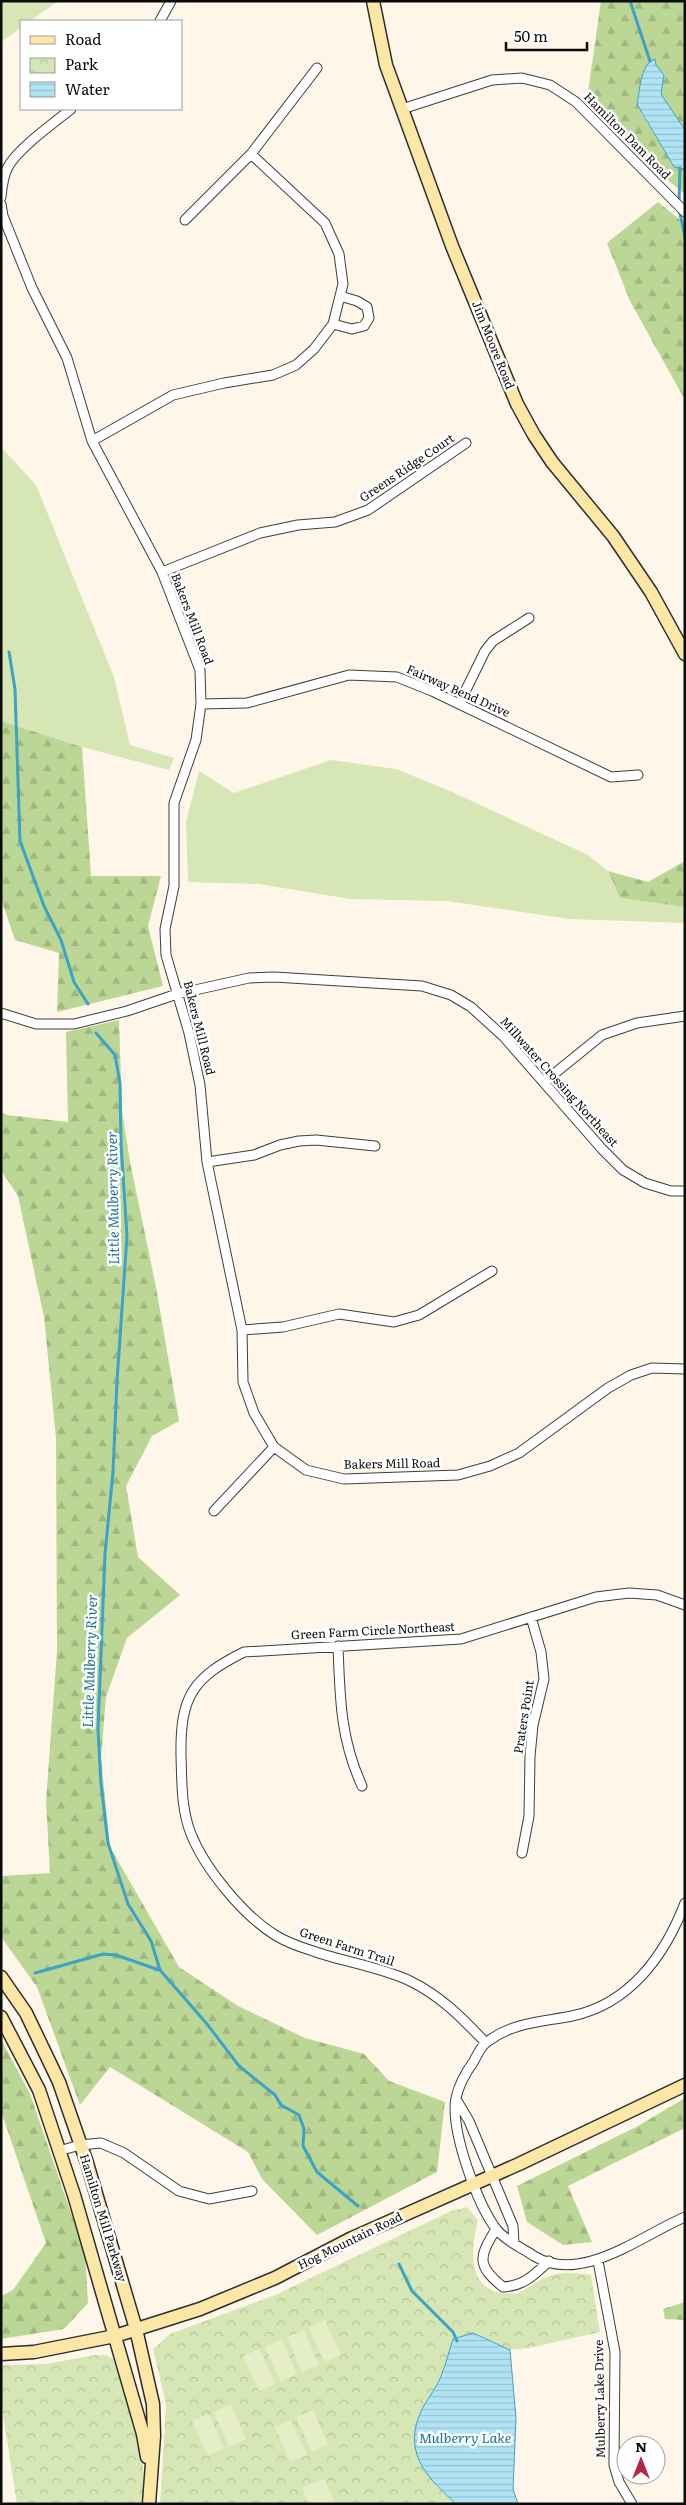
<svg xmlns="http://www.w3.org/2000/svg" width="686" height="2505" viewBox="0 0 686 2505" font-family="Literata,serif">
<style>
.grass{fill:#d6e7b5}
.forest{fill:url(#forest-firs)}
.park{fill:url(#park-crowns)}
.pitch{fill:#e6eec7}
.water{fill:url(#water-rules);stroke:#3aa3c8}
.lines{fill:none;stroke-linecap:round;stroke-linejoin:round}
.stream{stroke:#3aa3c8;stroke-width:3}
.street-casing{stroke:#3e3e3e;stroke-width:11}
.secondary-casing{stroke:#2d2d2d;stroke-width:15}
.street{stroke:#fff;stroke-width:9}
.secondary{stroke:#fce7a7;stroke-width:12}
.labels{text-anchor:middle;stroke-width:5;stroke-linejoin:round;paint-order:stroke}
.street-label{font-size:12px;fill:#0b0b0b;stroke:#fff}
.water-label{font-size:14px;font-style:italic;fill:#197297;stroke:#fff}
</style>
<defs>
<pattern id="forest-firs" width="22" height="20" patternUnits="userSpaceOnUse" patternTransform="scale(1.25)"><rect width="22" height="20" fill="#bcd795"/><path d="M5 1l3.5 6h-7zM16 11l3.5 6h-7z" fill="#a0b77f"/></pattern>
<pattern id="park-crowns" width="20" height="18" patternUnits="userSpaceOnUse" patternTransform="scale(1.25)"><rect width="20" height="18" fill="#d6e7b5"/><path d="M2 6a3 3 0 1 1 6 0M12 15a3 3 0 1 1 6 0" fill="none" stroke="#b6c59a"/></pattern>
<pattern id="water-rules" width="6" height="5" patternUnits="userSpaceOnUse" patternTransform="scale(1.25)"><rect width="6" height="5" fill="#b0e4f4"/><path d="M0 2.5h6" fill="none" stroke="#96c2d0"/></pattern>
</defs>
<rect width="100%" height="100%" fill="#fef7e9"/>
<path class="grass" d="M1,1H58L30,21H21V28L1,42Z
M1,447L36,485L114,677L130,745L174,758L169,770L82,747L1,721Z
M331,760L396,769L450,791L588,855L608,871L620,898L685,907V923L570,919L447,901L350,899L259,884L188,882L186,822L199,771L234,793Z"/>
<path class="forest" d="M601,1H685V130L661,94L664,75L656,65L641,112L674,167L685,169V194L659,173L587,99Z
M658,202L685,224V400L630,301L607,243Z
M1,721L82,747L91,876H161L148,926L163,986L57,1012L59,953L15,940L1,899Z
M685,861V907L620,898L608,871L648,882Z
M119,1020L122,1111L130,1162L156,1287L179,1421L152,1436L126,1486L138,1557L180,1595L127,1638L106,1697L101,1758L110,1847L179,1967L238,2006L305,2038L364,2054L389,2081L445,2102L437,2172L317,2235L262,2179L248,2152L110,2067L80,2105L37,1987L1,1937V1876L50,1873L46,1801L57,1651L56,1438L44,1317L18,1196L1,1170V1112L7,1115L68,1122L66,1032Z
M1,2039L30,2094L85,2254L88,2303L64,2329L1,2339V2296L13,2290L46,2243L1,2111Z
M685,2098V2128L568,2186L592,2242L563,2245L527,2222L517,2186L638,2126Z
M685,2302V2320L665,2319L663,2309Z"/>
<path class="park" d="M467,2207L478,2220C473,2242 466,2277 491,2290C498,2294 511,2293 518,2294C549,2274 554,2270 591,2275L600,2332L529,2348L510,2350L473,2333L453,2339L441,2377L419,2416L436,2486L456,2504H160L166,2404L153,2349L170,2334L275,2295L451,2211Z
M95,2355H106L119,2362L143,2443V2504H17L1,2402V2365L46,2364Z"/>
<path class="pitch" d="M325,2320L341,2355L324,2362L309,2327Z
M304,2330L319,2365L302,2372L287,2337Z
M282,2339L297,2374L281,2382L265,2347Z
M260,2349L275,2384L259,2391L243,2356Z
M231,2404L246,2439L229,2447L214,2412Z
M313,2410L328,2445L312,2452L296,2417Z
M209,2414L224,2449L208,2456L192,2421Z
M291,2420L307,2455L290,2462L275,2427Z
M324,2479L335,2504H309L302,2488Z"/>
<path class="water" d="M655,59L656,65L664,75L661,94L685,130V169L674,167L637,104C640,91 640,64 655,59Z
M473,2333L510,2350L516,2418L513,2489L518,2504H456C429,2479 404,2456 419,2416C424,2402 436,2390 441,2376C446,2364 449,2351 453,2339Z"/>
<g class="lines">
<path class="stream" d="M630,1L650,61
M679,202L680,168
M679,209L685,237
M9,652L15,689L20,841L44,906L61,940L74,982L88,1004
M96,1033L115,1055L120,1083L121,1144L127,1236L117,1381L113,1472L105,1554L98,1729L101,1784L108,1843L128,1904L151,1941L160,1970L207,2024L239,2066L275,2095L281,2105L299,2115L304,2129L303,2146L317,2172L358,2206
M35,1973L103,1954L116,1955L159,1970
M399,2264L412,2291L453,2332L457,2341"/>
<defs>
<path id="street" d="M160,21L171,1
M402,109L492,80L522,78L550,85L576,102L685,212
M1,197C2,186 3,176 8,167C17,149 54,123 71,109
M1,204L3,216L32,288L67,358L92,441L162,572L200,670L201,704L196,740L174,803V886L165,929L166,955L189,1033L200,1085L207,1162L242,1330L243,1382L254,1413L274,1447L306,1470L344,1479L458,1475L490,1466L519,1453L608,1388L631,1375L652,1368L685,1369
M185,220L251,154L317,68
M333,324L352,329L364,326L369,318L367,307L357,301L340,296
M92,441L173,395L224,383L273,375L296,365L314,349L333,324L343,284L339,254L325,223L251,154
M162,572L260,533L298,525L335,522L368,510L466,443
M201,704L247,703L349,675L397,677L432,691L611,777L638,775
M459,704L485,651L493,641L529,618
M1,1013L36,1024H74L127,1011L177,994L249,978L274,977L422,986L451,995L471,1007L504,1037L602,1149L623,1170L645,1183L671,1191H685
M544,1082L602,1035L637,1023L685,1016
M207,1162L254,1155L280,1145L299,1141L316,1140L375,1146
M242,1330L283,1327L339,1314L394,1322L419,1315L492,1271
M214,1511L274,1447
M338,1646C340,1697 340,1738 362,1786
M522,1853L529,1816L530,1756L533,1725L544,1679L541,1652L531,1617
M685,1903C665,1955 630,2004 572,2016C542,2022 513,2022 487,2042C481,2046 477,2055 474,2061C466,2072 459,2084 456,2098C450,2129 477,2205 497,2230C506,2241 522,2248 534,2256C581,2285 642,2235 685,2217
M486,2043C462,2018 441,1996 410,1981C381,1967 344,1962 313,1951C300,1947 286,1942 275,1935C243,1915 205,1869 191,1834C181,1809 182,1782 181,1756C180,1697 192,1678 244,1652L461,1639L596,1597L629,1593L657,1595L685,1605
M456,2099L469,2121L513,2226L514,2244
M59,2151L80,2145L101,2143L124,2153L179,2191L209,2199L252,2191
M496,2229C479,2257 476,2265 503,2287C524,2286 534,2275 549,2261
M598,2261L615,2352L614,2465L619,2482L632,2504"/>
<path id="secondary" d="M373,1L386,65L452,246L517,404L534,435L552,462L613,536L651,592L685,654
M1,1977L26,2013L59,2082L87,2163L136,2329L153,2404L154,2436L149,2504
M1,2017L39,2090L74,2195L143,2434L147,2457
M1,2354L34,2352L115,2336L200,2309L275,2278L352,2238L519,2164L685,2085"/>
</defs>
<use href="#street" class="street-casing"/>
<use href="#secondary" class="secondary-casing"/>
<use href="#street" class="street"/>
<use href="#secondary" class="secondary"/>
</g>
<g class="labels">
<g class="street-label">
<text transform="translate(627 136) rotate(45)" y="4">Hamilton Dam Road</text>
<text transform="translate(493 345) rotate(68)" y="4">Jim Moore Road</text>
<text transform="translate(407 468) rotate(-34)" y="4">Greens Ridge Court</text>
<text transform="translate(192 619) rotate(69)" y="4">Bakers Mill Road</text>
<text transform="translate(458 691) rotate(24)" y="4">Fairway Bend Drive</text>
<text transform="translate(199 1028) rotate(76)" y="4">Bakers Mill Road</text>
<text transform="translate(559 1082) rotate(48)" y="4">Millwater Crossing Northeast</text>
<text transform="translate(392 1464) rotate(-1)" y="4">Bakers Mill Road</text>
<text transform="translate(373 1631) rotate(-3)" y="4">Green Farm Circle Northeast</text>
<text transform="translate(524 1717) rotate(-81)" y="4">Praters Point</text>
<text transform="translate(347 1947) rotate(18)" y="4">Green Farm Trail</text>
<text transform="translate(103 2218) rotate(73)" y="4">Hamilton Mill Parkway</text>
<text transform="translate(350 2241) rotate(-26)" y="4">Hog Mountain Road</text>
<text transform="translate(600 2399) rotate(-91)" y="4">Mulberry Lake Drive</text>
</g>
<g class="water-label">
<text transform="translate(113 1198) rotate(-91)" y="5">Little Mulberry River</text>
<text transform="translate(90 1661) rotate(-88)" y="5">Little Mulberry River</text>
<text x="465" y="2443">Mulberry Lake</text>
</g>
</g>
<rect width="686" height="2505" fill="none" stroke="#0b0b0b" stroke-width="5"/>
<rect x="20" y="20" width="162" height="90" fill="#ffffff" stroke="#9d9d9d"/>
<rect x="30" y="36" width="25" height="8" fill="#fce7a7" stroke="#9d9d9d"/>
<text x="65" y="45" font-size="15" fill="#0b0b0b">Road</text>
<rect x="30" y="58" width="25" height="15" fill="url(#park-crowns)" stroke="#9d9d9d"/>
<text x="65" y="70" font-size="15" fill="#0b0b0b">Park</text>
<rect x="30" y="82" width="25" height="15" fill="url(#water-rules)" stroke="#9d9d9d"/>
<text x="65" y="95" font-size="15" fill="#0b0b0b">Water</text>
<g transform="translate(641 2460)"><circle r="24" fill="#ffffff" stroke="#9d9d9d"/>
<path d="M0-4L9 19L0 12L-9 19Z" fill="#b52843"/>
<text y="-8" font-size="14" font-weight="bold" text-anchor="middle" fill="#0b0b0b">N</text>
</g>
<path d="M506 42v8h81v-8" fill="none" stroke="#0b0b0b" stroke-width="2.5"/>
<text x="514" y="42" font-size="15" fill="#0b0b0b" stroke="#ffffff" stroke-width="4" paint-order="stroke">50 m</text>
</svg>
